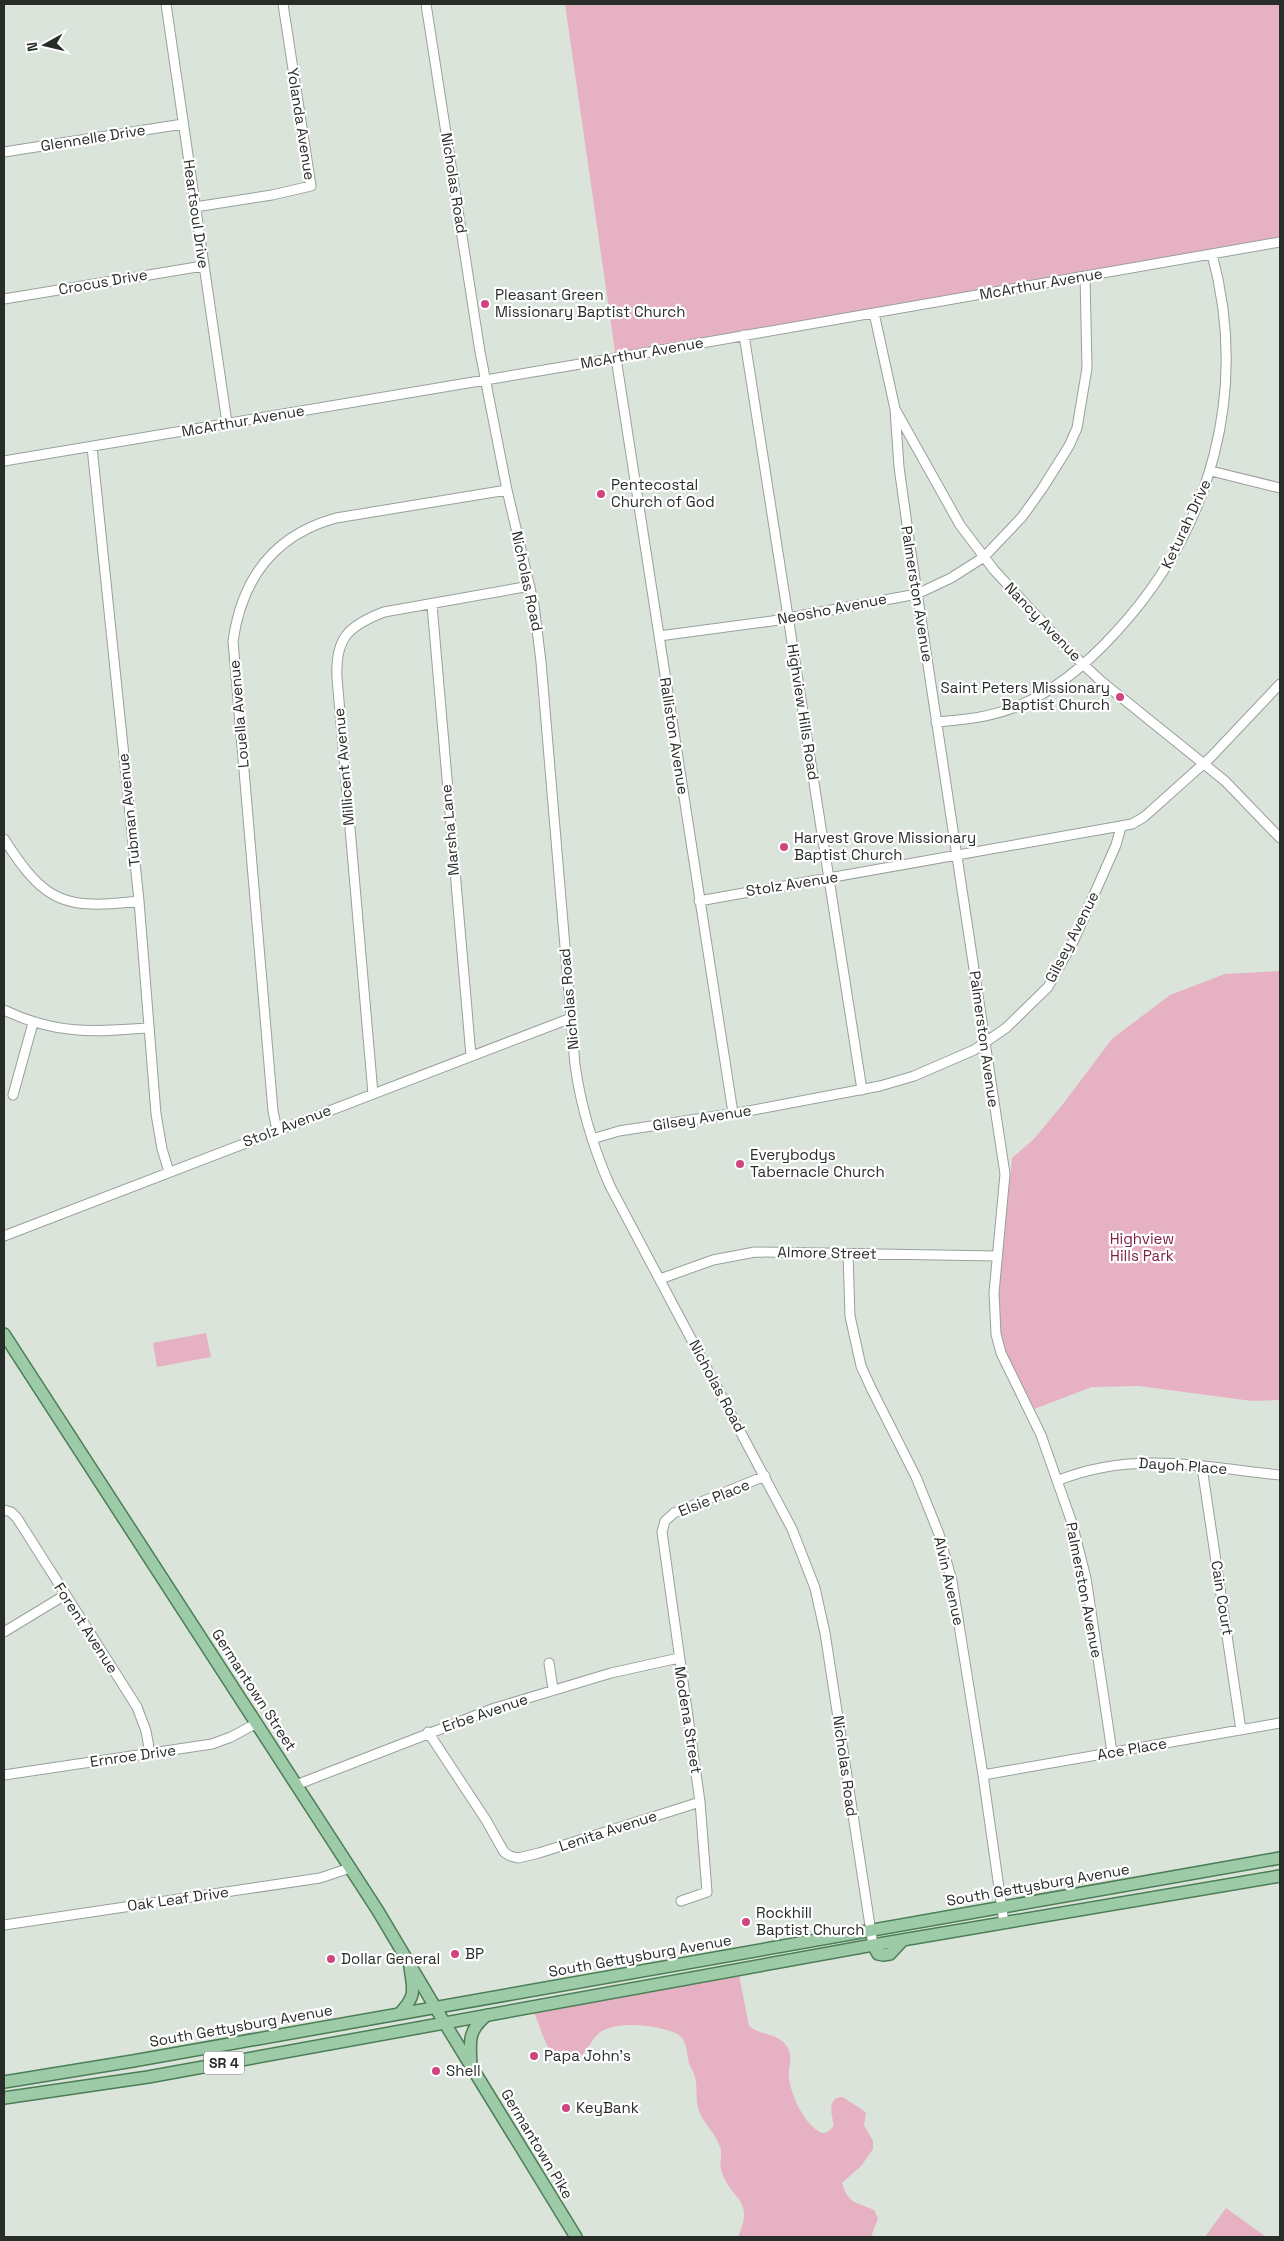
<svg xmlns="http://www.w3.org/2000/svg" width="1284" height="2241" viewBox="0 0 1284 2241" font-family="'Space Grotesk',sans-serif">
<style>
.green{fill:#e6b1c2}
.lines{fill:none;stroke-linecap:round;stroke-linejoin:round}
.minor-casing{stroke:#98a199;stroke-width:11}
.major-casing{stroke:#4b7e55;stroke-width:14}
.minor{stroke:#fff;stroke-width:9}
.major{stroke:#9ecba7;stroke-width:11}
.poi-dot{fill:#ce457f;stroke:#fff;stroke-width:2}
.labels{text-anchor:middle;stroke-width:4.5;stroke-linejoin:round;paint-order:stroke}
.shield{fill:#fff;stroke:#696c6a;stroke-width:1}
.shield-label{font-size:14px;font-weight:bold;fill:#292d2a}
.street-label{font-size:15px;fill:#292d2a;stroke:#fff}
.poi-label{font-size:15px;fill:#292d2a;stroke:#fff;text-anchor:start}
.park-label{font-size:15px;fill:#7d2049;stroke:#fff}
</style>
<rect width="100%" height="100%" fill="#dae4db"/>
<path class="green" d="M565,4H1280V242L616,358Z
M1280,971V1400L1252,1401L1139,1386L1092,1387L1034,1409C1023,1387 1009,1366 1003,1342C998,1327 998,1311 998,1295L1012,1158L1033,1140L1063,1104L1112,1039L1170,995L1225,974Z
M206,1333L211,1357L157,1367L153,1343Z
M738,1970L749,2026C760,2036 776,2032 786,2045C794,2056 788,2066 789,2078C791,2095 803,2121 818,2131C825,2136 830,2131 834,2125C831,2114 827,2097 843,2097C850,2103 859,2106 866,2113L864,2125L873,2141V2149L861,2166L842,2183C848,2204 856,2202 874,2210L878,2218L871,2237H738C756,2196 729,2201 721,2169C719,2162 723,2154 720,2147C716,2133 704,2125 699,2111C695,2100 698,2089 695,2077C694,2073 691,2068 689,2063C686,2051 688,2037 673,2032C653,2025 621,2021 602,2031C588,2039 584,2067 564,2061C543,2055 542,2023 531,2008Z
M1226,2208L1266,2237H1205Z"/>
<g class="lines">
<defs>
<path id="minor" d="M166,4L227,423
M426,4L480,352L507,490L534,605L541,662L575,1065C581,1107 593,1147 610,1186L792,1529L815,1588L825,1633L873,1945
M4,152L183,124
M195,207L272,195L311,186L283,4
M4,299L203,266
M874,313L895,409L899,467L910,546L1005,1174L994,1293L996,1334L1001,1353L1041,1435L1072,1523L1086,1578L1112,1752
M744,335L862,1090
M616,358L733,1113
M895,409L960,525L994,570L1070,652L1101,681L1225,781L1280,838
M92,447L139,901L156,1114L162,1149L169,1172
M4,461L616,358L1280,242
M1211,471L1280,488
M432,605L471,1056
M659,636L772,621L917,594L951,578L984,557L1022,517L1042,489L1069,446L1077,428L1087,368L1085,276
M936,722C964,720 992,717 1018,706C1057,690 1088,663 1116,632C1212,528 1249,391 1212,254
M4,839C45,903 64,910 139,901
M699,901L1132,824L1144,817L1210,758L1280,684
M4,1010C56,1035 94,1032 149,1028
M373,1094L337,678C335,638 348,626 384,612L530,586
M13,1095L33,1023
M277,1130L273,1111L233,641C242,578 274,535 336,518L507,490
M592,1139L619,1131L743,1112L880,1086L914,1076L974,1050L1006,1028L1048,987L1074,940L1116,845L1121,827
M4,1236L571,1018
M848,1254L850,1316L861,1366L872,1390L916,1477L939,1534L952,1581L983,1775L1004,1923
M660,1279L713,1260L755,1252L997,1256
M1202,1467L1241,1730
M1059,1480C1135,1450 1202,1467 1280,1475
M4,1510L11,1512L17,1518L137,1707L146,1731L150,1753
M4,1632L65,1595
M549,1663L553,1689
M428,1732L486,1820L504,1852L510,1856L518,1858L539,1853L700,1802
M4,1775L212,1744L231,1737L257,1723
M983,1775L1280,1723
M296,1785L495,1708L611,1673L679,1658
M681,1901L707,1892L700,1802L662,1532L665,1521L674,1513L765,1476
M4,1925L320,1878L350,1868"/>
<path id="major" d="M4,1334L378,1911L444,2022L576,2237
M873,1945L878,1954L883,1955L890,1954L903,1940
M400,2013C417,1995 413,1990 410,1967
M471,2066C470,2042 467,2031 487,2015
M4,2082L133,2061L1280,1858
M4,2098L148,2077L873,1945L1280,1876"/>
</defs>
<use href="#minor" class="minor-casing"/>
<use href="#major" class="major-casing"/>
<use href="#minor" class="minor"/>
<use href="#major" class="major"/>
</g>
<g class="poi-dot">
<circle cx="485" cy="304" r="5"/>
<circle cx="601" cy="494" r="5"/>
<circle cx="1120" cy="697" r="5"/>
<circle cx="784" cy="847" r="5"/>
<circle cx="740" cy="1164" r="5"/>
<circle cx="746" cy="1922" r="5"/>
<circle cx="455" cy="1954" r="5"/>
<circle cx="331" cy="1959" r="5"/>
<circle cx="534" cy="2056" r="5"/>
<circle cx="436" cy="2071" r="5"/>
<circle cx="566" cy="2108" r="5"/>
</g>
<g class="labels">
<rect class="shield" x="204" y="2051.5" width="40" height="23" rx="4"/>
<g class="shield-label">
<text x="224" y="2068">SR 4</text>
</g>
<g class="street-label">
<text transform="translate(301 124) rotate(81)" y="5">Yolanda Avenue</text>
<text transform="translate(93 138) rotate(-9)" y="5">Glennelle Drive</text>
<text transform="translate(454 183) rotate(81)" y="5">Nicholas Road</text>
<text transform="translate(196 214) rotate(82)" y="5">Heartsoul Drive</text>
<text transform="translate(103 282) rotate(-10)" y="5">Crocus Drive</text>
<text transform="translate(1041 284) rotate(-10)" y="5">McArthur Avenue</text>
<text transform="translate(642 353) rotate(-10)" y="5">McArthur Avenue</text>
<text transform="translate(243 421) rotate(-10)" y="5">McArthur Avenue</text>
<text transform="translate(1186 524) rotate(-65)" y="5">Keturah Drive</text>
<text transform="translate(527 581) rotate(78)" y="5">Nicholas Road</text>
<text transform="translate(917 594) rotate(81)" y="5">Palmerston Avenue</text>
<text transform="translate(832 609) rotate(-11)" y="5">Neosho Avenue</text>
<text transform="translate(1043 622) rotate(46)" y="5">Nancy Avenue</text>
<text transform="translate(803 712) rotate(81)" y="5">Highview Hills Road</text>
<text transform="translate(239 714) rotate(-95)" y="5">Louella Avenue</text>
<text transform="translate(674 736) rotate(81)" y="5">Ralliston Avenue</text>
<text transform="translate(344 767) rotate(-95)" y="5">Millicent Avenue</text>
<text transform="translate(129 810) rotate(-96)" y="5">Tubman Avenue</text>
<text transform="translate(450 830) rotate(-95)" y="5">Marsha Lane</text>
<text transform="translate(792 884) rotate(-9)" y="5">Stolz Avenue</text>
<text transform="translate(1072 937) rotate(-63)" y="5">Gilsey Avenue</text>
<text transform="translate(569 999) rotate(-95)" y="5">Nicholas Road</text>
<text transform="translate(984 1039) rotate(82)" y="5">Palmerston Avenue</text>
<text transform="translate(702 1118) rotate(-9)" y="5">Gilsey Avenue</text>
<text transform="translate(287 1126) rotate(-21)" y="5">Stolz Avenue</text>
<text transform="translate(827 1253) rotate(1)" y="5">Almore Street</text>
<text transform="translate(717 1386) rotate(62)" y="5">Nicholas Road</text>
<text transform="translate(1183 1466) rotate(4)" y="5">Dayoh Place</text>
<text transform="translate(714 1498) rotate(-22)" y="5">Elsie Place</text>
<text transform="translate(949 1581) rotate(77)" y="5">Alvin Avenue</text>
<text transform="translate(1084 1590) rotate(79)" y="5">Palmerston Avenue</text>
<text transform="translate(1222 1598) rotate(81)" y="5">Cain Court</text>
<text transform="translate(86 1628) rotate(57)" y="5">Forent Avenue</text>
<text transform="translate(254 1690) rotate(57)" y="5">Germantown Street</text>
<text transform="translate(485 1713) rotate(-19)" y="5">Erbe Avenue</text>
<text transform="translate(688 1720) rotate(81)" y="5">Modena Street</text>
<text transform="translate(1132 1749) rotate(-10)" y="5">Ace Place</text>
<text transform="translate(133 1756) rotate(-8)" y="5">Ernroe Drive</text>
<text transform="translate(845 1766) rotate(82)" y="5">Nicholas Road</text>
<text transform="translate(608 1831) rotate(-18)" y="5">Lenita Avenue</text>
<text transform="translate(1038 1885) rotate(-10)" y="5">South Gettysburg Avenue</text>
<text transform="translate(178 1899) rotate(-8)" y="5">Oak Leaf Drive</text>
<text transform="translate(640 1956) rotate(-10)" y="5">South Gettysburg Avenue</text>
<text transform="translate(241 2026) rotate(-10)" y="5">South Gettysburg Avenue</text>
<text transform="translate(537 2144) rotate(59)" y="5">Germantown Pike</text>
</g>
<g class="poi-label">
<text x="495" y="300">Pleasant Green<tspan x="495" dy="17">Missionary Baptist Church</tspan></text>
<text x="611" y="490">Pentecostal<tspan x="611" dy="17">Church of God</tspan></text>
<text x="1110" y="693" text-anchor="end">Saint Peters Missionary<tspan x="1110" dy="17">Baptist Church</tspan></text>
<text x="794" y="843">Harvest Grove Missionary<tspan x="794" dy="17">Baptist Church</tspan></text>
<text x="750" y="1160">Everybodys<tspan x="750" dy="17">Tabernacle Church</tspan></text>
<text x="756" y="1918">Rockhill<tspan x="756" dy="17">Baptist Church</tspan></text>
<text x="465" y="1959">BP</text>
<text x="341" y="1964">Dollar General</text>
<text x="544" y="2061">Papa John's</text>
<text x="446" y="2076">Shell</text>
<text x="576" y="2113">KeyBank</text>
</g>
<g class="park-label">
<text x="1142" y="1244">Highview<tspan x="1142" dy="17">Hills Park</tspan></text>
</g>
</g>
<rect width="1284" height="2241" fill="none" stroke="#292d2a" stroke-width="10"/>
<g transform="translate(45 45) rotate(262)" stroke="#ffffff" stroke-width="4" paint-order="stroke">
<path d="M0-4L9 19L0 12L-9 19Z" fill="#292d2a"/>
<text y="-8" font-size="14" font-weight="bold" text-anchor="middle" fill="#292d2a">N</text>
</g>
</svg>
